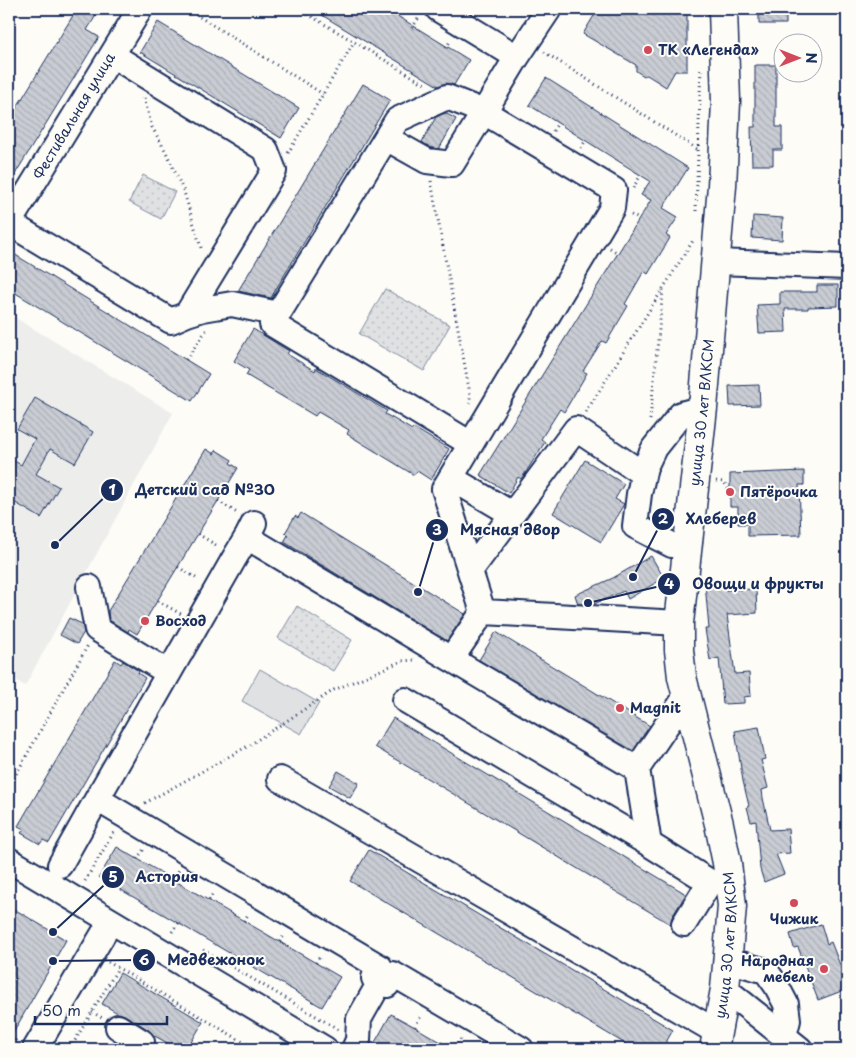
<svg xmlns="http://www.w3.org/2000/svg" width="856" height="1058" viewBox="0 0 856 1058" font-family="'Playpen Sans',sans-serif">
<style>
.built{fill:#edeeec}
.park{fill:url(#park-dots);stroke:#7e88a0}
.pitch{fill:#e0e1e3;stroke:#7e88a0}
.building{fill:url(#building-back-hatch);stroke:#1b2f5e}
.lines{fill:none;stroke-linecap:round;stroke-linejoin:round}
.minor-casing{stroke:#1b2f5e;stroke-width:28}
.major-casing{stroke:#1b2f5e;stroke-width:31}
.path{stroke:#1b2f5e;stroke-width:3;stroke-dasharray:1 4;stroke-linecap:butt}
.minor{stroke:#fdfcf7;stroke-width:24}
.major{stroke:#fdfcf7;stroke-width:28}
.poi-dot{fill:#d1495b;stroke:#fdfcf7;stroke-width:2}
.labels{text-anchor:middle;stroke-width:4;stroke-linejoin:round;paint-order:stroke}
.poi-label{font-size:14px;font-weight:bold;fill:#1b2f5e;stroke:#fdfcf7;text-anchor:start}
.street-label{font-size:14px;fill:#1b2f5e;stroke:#fdfcf7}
.leader{fill:none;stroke:#1b2f5e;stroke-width:2}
.callout-dot{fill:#1b2f5e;stroke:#fdfcf7;stroke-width:2}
.mark-label{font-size:15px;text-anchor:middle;font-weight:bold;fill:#fff}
.callout-label{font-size:15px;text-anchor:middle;font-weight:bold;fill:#1b2f5e;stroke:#fdfcf7;stroke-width:4;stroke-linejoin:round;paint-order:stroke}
</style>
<defs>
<pattern id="park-dots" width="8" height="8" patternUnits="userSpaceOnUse" patternTransform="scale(1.25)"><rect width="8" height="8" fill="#e0e1e3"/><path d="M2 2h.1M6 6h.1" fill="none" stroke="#c0c1c5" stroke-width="1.8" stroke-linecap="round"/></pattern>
<pattern id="building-back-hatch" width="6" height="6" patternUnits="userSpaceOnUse" patternTransform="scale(1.25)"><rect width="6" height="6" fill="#c9ccd3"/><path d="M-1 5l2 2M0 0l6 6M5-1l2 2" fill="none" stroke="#acb0b8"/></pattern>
</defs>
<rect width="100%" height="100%" fill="#fdfcf7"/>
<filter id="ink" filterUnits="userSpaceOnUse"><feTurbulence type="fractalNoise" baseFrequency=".02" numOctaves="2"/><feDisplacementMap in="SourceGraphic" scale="10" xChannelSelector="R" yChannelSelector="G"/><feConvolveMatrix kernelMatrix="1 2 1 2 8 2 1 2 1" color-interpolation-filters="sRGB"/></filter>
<g filter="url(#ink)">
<path class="built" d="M9,314L173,413L25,686L9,676Z"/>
<path class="park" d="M143,175L175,192L161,219L129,202Z
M385,289L450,325L424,371L359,334Z
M297,606L352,640L333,671L278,638Z"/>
<path class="pitch" d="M260,669L319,703L301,734L242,701Z"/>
<path class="building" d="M77,9H100L87,30L99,37L9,184V120Z
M312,9H386L469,60L454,85L446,83L438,86Z
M598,9H687V71H675L666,87L647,75L644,76L636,71V65L583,34Z
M759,9H786V24H759Z
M158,22L299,108L281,138L140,52Z
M755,65H776V127H782V150H773V165H752L751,127H755Z
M546,78L688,168L663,208L678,217L666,235L670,238L648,274L644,271L625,304L628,306L606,343L602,341L583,371L587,373L564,412L560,409L541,439L545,442L526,472L521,479L518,477L509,493L480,475L651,200L641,195L650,181L529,105Z
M363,84L390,100L276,289L271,298L238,291Z
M445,113L456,119L439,149L431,148L422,142L436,117Z
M753,216L783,218L782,240L752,238Z
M9,251L209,374L192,401L9,289Z
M817,285H838V306L808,307V309H785L786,332L759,333L757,305L780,304V292H817Z
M253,329L289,351L287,354L315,371L316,368L387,411L385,414L399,422L412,430L414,428L449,449L431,480L417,471L414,475L347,434L349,430L318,412L315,416L246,375L249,370L234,361Z
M759,385L760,405L730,406L729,386Z
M35,398L93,432L75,463L50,449L36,474L59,487L41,518L9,499V458L21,465L35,439L17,429Z
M206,449L214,454L216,450L232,460L230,463L238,468L137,634L129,629L128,632L109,620L108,611Z
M585,460L624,484L615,499L624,504L601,542L553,513Z
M804,471V485H799L801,535L748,536V524H738V507H730V474Z
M301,513L465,614L447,641L284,542L288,535L285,533L295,516L298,518Z
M651,556L664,578L628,599L624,591L594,604H578L575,595L613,578Z
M705,583H727L726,590L756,589L757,613L727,615L735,674L749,673L751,696L744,697V703L723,704L719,658L710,660L705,629H709Z
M69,618L82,624L84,632L77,644L60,635Z
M496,632L650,726L633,751L479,660Z
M115,660L121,664L123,661L139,671L138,673L145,678L49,843L43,840L40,844L21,833L24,829L18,826Z
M393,718L686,894L672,917L670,924L375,747Z
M759,727L765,759L761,760L768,788L762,790L763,798L770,830L788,829L790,853L776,854L784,874L764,882L760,869L756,821L751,822L747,807L749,806L743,781L735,731Z
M338,771L359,783L350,798L329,786Z
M117,847L340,977L322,1007L99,877Z
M369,850L673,1030L662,1049H634L350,881Z
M9,906L66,940L9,1040Z
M821,924L827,944L831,942L847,983V989L818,1000L798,947L794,948L790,934Z
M120,973L203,1022L187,1049H178L153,1035L149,1030L125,1015L118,1013L102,1004Z
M391,1014L415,1027L453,1049H384L374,1044Z"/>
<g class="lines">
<defs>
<path id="minor" d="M140,9L9,223L171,321L187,314L203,309L232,304L278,314
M438,9L517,57L549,9
M112,55L266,150L274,171L187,314
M386,138L427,161L452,164L484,112L447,97L397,120C356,188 313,256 272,324L471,444
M716,262L847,267
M451,478L512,514
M247,537L451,659
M687,546L672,545L635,526L639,494L645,467L654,448L681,414L703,408
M470,571L576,429L643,474
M89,587L97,629L169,673
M483,612L444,489L612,208L614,190L484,112L517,57
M679,623L483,612L451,659L637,769L687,695
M405,700L649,844
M637,769L649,844L710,882L684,924
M280,779L717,1032
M97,799L235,557L247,537L254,523
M9,860L325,1049
M60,865L97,799L380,967L374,978L387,985L393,974L521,1049
M727,960L766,971L776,985L786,1004L788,1020L784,1036
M725,989L800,1049
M118,1027L142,1042
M35,1049L111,921
M354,1049L358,1040L359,1019L380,982"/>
<g id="major">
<path id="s1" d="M714,1049L725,989L732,906L727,863L719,824L682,677L679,650V623L703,408L722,186L726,102L723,9"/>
</g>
</defs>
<use href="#minor" class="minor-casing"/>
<use href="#major" class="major-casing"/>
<path class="path" d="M187,9L323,94
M299,9L425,84
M412,28L420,16
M446,48L451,40
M544,52L697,149
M144,98L152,127L166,152L184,192L202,251
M553,131L558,123
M581,148L586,140
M288,153L354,42
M431,181L470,394V404
M633,188L641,175
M696,211L701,67
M631,215L639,219
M610,248L618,253
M186,360L207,329
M586,412L694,239
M650,420L663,290
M716,481L724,482L730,492
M218,501L237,513
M198,534L219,547
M178,567L199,580
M158,601L181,614
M9,787L88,645
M145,803L248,746L334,690L402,661L414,660
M9,836L17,840
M137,859L144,849
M173,880L179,870
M85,881L114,832
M209,900L214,892
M244,921L249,913
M172,932L178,923
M280,942L285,934
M9,950L16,948
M203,950L338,1029
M108,962L255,1049
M316,963L321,955
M92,1012L102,1018
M415,1027L422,1014
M10,1049L16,1039
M70,1049L118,968
M165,1049L168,1043
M456,1049L462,1036"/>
<use href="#minor" class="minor"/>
<use href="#major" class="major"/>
</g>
</g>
<g class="poi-dot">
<circle cx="648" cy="50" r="5"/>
<circle cx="730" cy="492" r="5"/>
<circle cx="145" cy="621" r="5"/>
<circle cx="620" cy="708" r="5"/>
<circle cx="794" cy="903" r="5"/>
<circle cx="824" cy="969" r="5"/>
</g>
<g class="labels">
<g class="poi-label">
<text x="658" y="55">ТК «Легенда»</text>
<text x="740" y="497">Пятёрочка</text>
<text x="155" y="626">Восход</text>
<text x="630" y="713">Magnit</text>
<text x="794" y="924" text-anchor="middle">Чижик</text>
<text x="814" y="966" text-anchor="end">Народная<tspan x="814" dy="16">мебель</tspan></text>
</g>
<g class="street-label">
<text transform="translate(74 116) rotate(-59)" y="5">Фестивальная улица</text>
<text dy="5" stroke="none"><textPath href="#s1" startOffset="645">улица 30 лет ВЛКСМ</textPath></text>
<text dy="5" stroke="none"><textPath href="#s1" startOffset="105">улица 30 лет ВЛКСМ</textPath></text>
</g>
</g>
<path class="leader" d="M55 545L112 490M633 577L663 519M418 592L437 530M588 603L669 584M53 932L113 877M53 961L144 960"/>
<g class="callout-dot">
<circle cx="55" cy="545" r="5"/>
<circle cx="633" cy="577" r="5"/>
<circle cx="418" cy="592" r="5"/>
<circle cx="588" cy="603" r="5"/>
<circle cx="53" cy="932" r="5"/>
<circle cx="53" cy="961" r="5"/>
<circle cx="112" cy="490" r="12"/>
<circle cx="663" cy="519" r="12"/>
<circle cx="437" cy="530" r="12"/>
<circle cx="669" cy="584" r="12"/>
<circle cx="113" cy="877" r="12"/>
<circle cx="144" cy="960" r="12"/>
</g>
<g class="mark-label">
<text x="112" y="495">1</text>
<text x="663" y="524">2</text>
<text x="437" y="535">3</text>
<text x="669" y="589">4</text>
<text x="113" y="882">5</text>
<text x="144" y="965">6</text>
</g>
<g class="callout-label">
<text x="205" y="495">Детский сад №30</text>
<text x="721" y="524">Хлеберев</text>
<text x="510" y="535">Мясная двор</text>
<text x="758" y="589">Овощи и фрукты</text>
<text x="167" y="882">Астория</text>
<text x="216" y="965">Медвежонок</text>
</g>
<rect width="856" height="1058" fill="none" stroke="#fdfcf7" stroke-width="30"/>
<rect x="15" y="15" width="826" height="1028" fill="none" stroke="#1b2f5e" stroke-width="2" filter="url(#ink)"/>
<g transform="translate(798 58) rotate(90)"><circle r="24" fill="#fdfcf7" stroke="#a3aaba"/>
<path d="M0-4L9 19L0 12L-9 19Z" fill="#d1495b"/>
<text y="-8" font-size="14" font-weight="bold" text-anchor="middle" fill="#1b2f5e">N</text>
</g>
<path d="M35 1016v8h132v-8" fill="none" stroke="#1b2f5e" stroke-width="2.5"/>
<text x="42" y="1016" font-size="15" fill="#1b2f5e" stroke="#fdfcf7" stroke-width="4" paint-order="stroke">50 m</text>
</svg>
